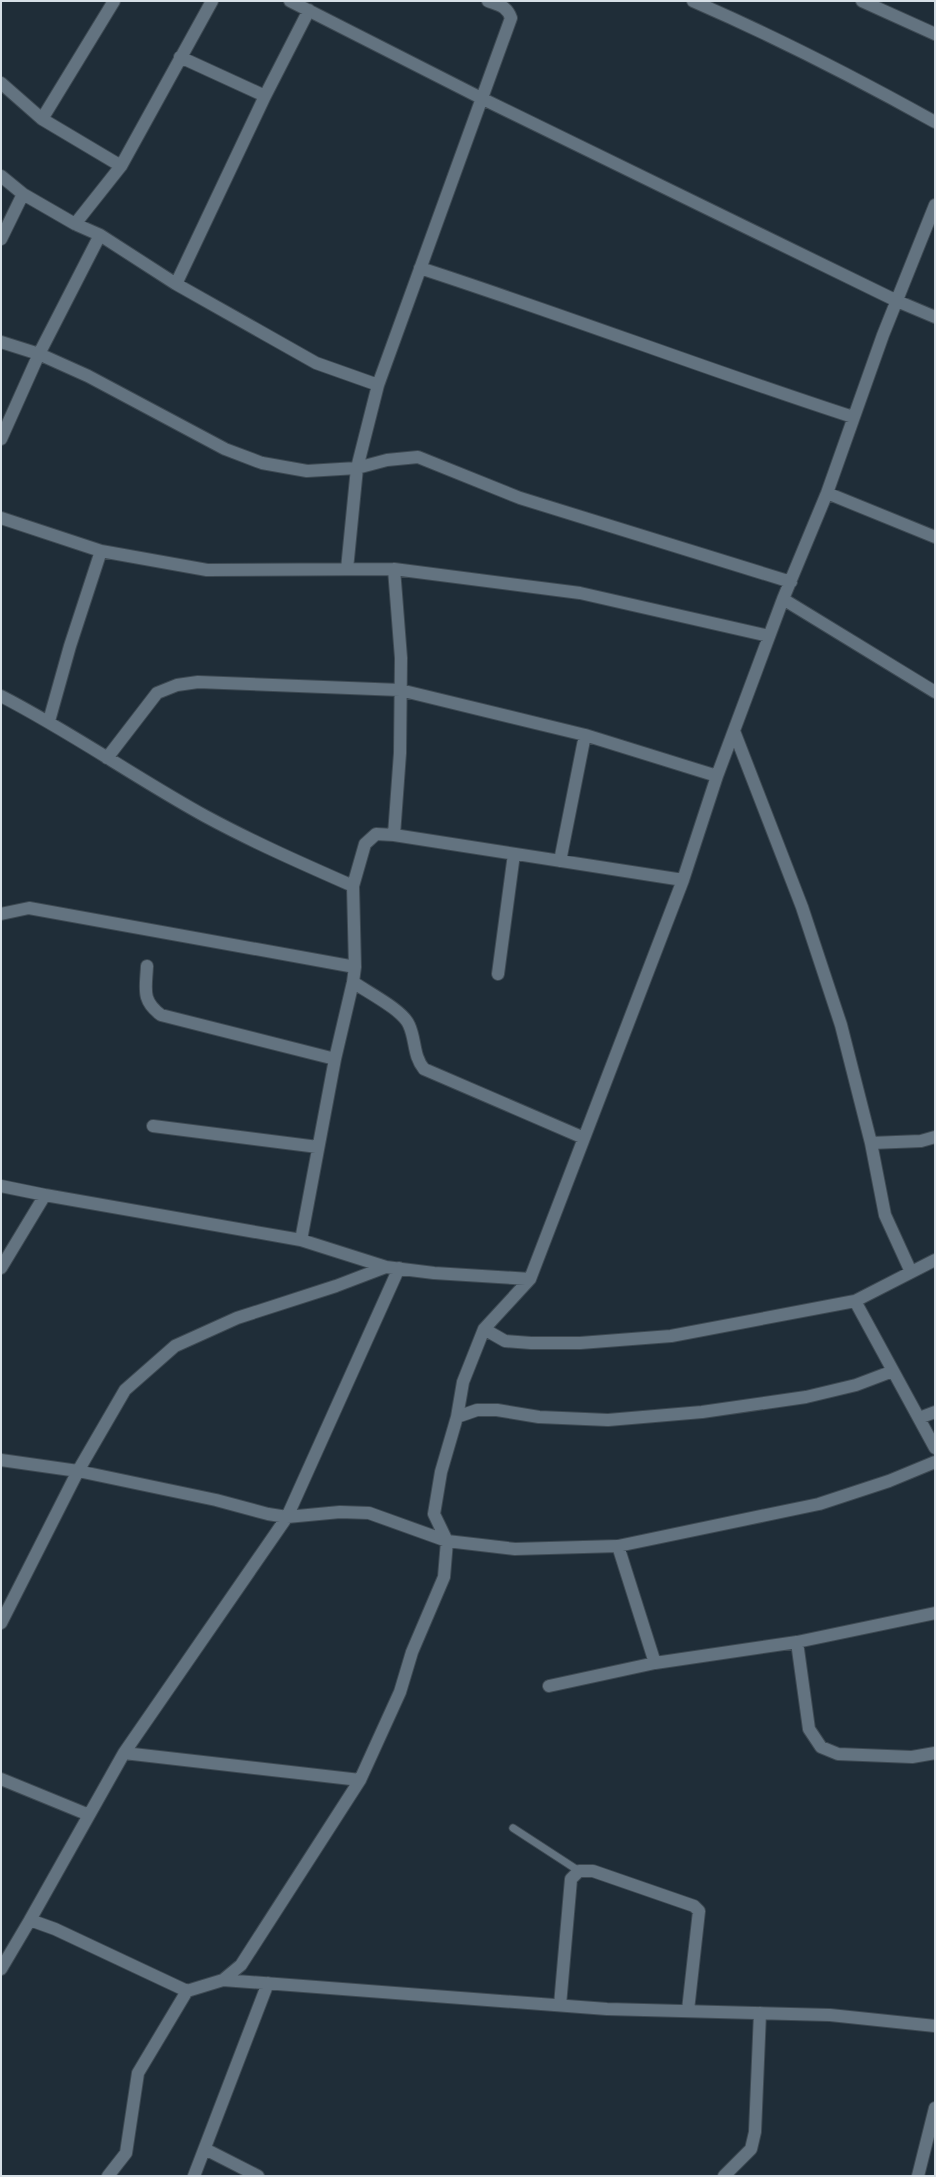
<svg xmlns="http://www.w3.org/2000/svg" width="936" height="2177" viewBox="0 0 936 2177" font-family="Poppins,sans-serif">
<style>
.lines{fill:none;stroke-linecap:round;stroke-linejoin:round}
.service-casing{stroke:#3e4a53;stroke-width:9}
.minor-casing{stroke:#3e4a53;stroke-width:14}
.service{stroke:#637380;stroke-width:7}
.minor{stroke:#637380;stroke-width:12}
</style>
<rect width="100%" height="100%" fill="#1f2d38"/>
<g class="lines">
<defs>
<path id="service" d="M513,1828L579,1871"/>
<path id="minor" d="M290,1L483,99L897,301L935,317
M693,1C776,37 856,78 935,122
M862,1L935,34
M180,57L265,96
M1,83L42,119L121,166
M42,119L114,1
M1,176L23,194L75,224L100,235L176,284L316,363L378,385
M75,224L121,166L212,1
M1,239L23,194
M420,268C565,315 708,370 853,417
M176,284L265,96L309,10
M1,342L39,354L88,376L225,449L262,463L307,471L357,468L387,460L418,457L520,498L791,582
M1,439L39,354L100,235
M827,493L935,537
M1,518L101,551L207,570L394,569L580,593L769,636
M347,569L357,468L378,385L511,18C507,6 499,5 488,1
M394,569L401,658L400,753L394,835
M783,599L935,692
M1,696C71,732 136,778 205,816C253,842 303,864 353,886
M49,721L70,646L101,551
M734,731L802,907L841,1025L871,1143L885,1215L911,1272
M107,758L157,693L177,685L198,682L400,690L585,735L717,776
M560,861L585,735
M1,914L29,908L355,967
M147,966C146,989 141,1000 161,1015L335,1059
M498,974L514,854
M353,982C367,992 403,1010 409,1025C416,1040 413,1056 424,1069L584,1138
M153,1126L318,1147
M871,1143L921,1141L935,1137
M1,1186L45,1195L301,1240L386,1267
M301,1240L335,1059L353,982L355,967L353,886L365,844L376,834L394,835L683,880
M1,1268L45,1195
M855,1301L935,1448
M484,1329L505,1341L531,1343H580L671,1336L855,1301L935,1260
M457,1417L477,1410H497L539,1417L608,1420L702,1412L806,1397L856,1385L893,1371
M919,1418L935,1412
M1,1460L78,1471L216,1500L268,1514L287,1517L340,1512L369,1513L447,1541L515,1549L618,1546L819,1504L889,1481L935,1462
M618,1546L655,1663
M1,1623L78,1471L125,1390L175,1346L237,1318L336,1286L386,1267L434,1273L530,1279
M797,1642L809,1729L821,1747L838,1754L912,1757L935,1753
M549,1686L655,1663L797,1642L935,1613
M124,1753L360,1780
M1,1779L89,1815
M30,1920L124,1753L287,1517L399,1268
M1,1969L30,1920L55,1929L187,1991
M223,1980L607,2009L830,2015L935,2026
M560,2005L571,1879L579,1871H593L694,1906L699,1911L688,2010
M205,2149L258,2176
M108,2176L126,2153L138,2073L187,1991L223,1980L241,1965L360,1780L400,1692L412,1652L444,1577L447,1541L434,1514L441,1472L457,1417L463,1382L484,1329L530,1279L683,880L717,776L783,599L827,493L883,335L935,205
M194,2176L268,1983
M724,2176L751,2149L755,2132L760,2013
M918,2176L935,2108"/>
</defs>
<use href="#service" class="service-casing"/>
<use href="#minor" class="minor-casing"/>
<use href="#service" class="service"/>
<use href="#minor" class="minor"/>
</g>
<rect width="936" height="2177" fill="none" stroke="#d6dfe6" stroke-width="4"/>
</svg>
